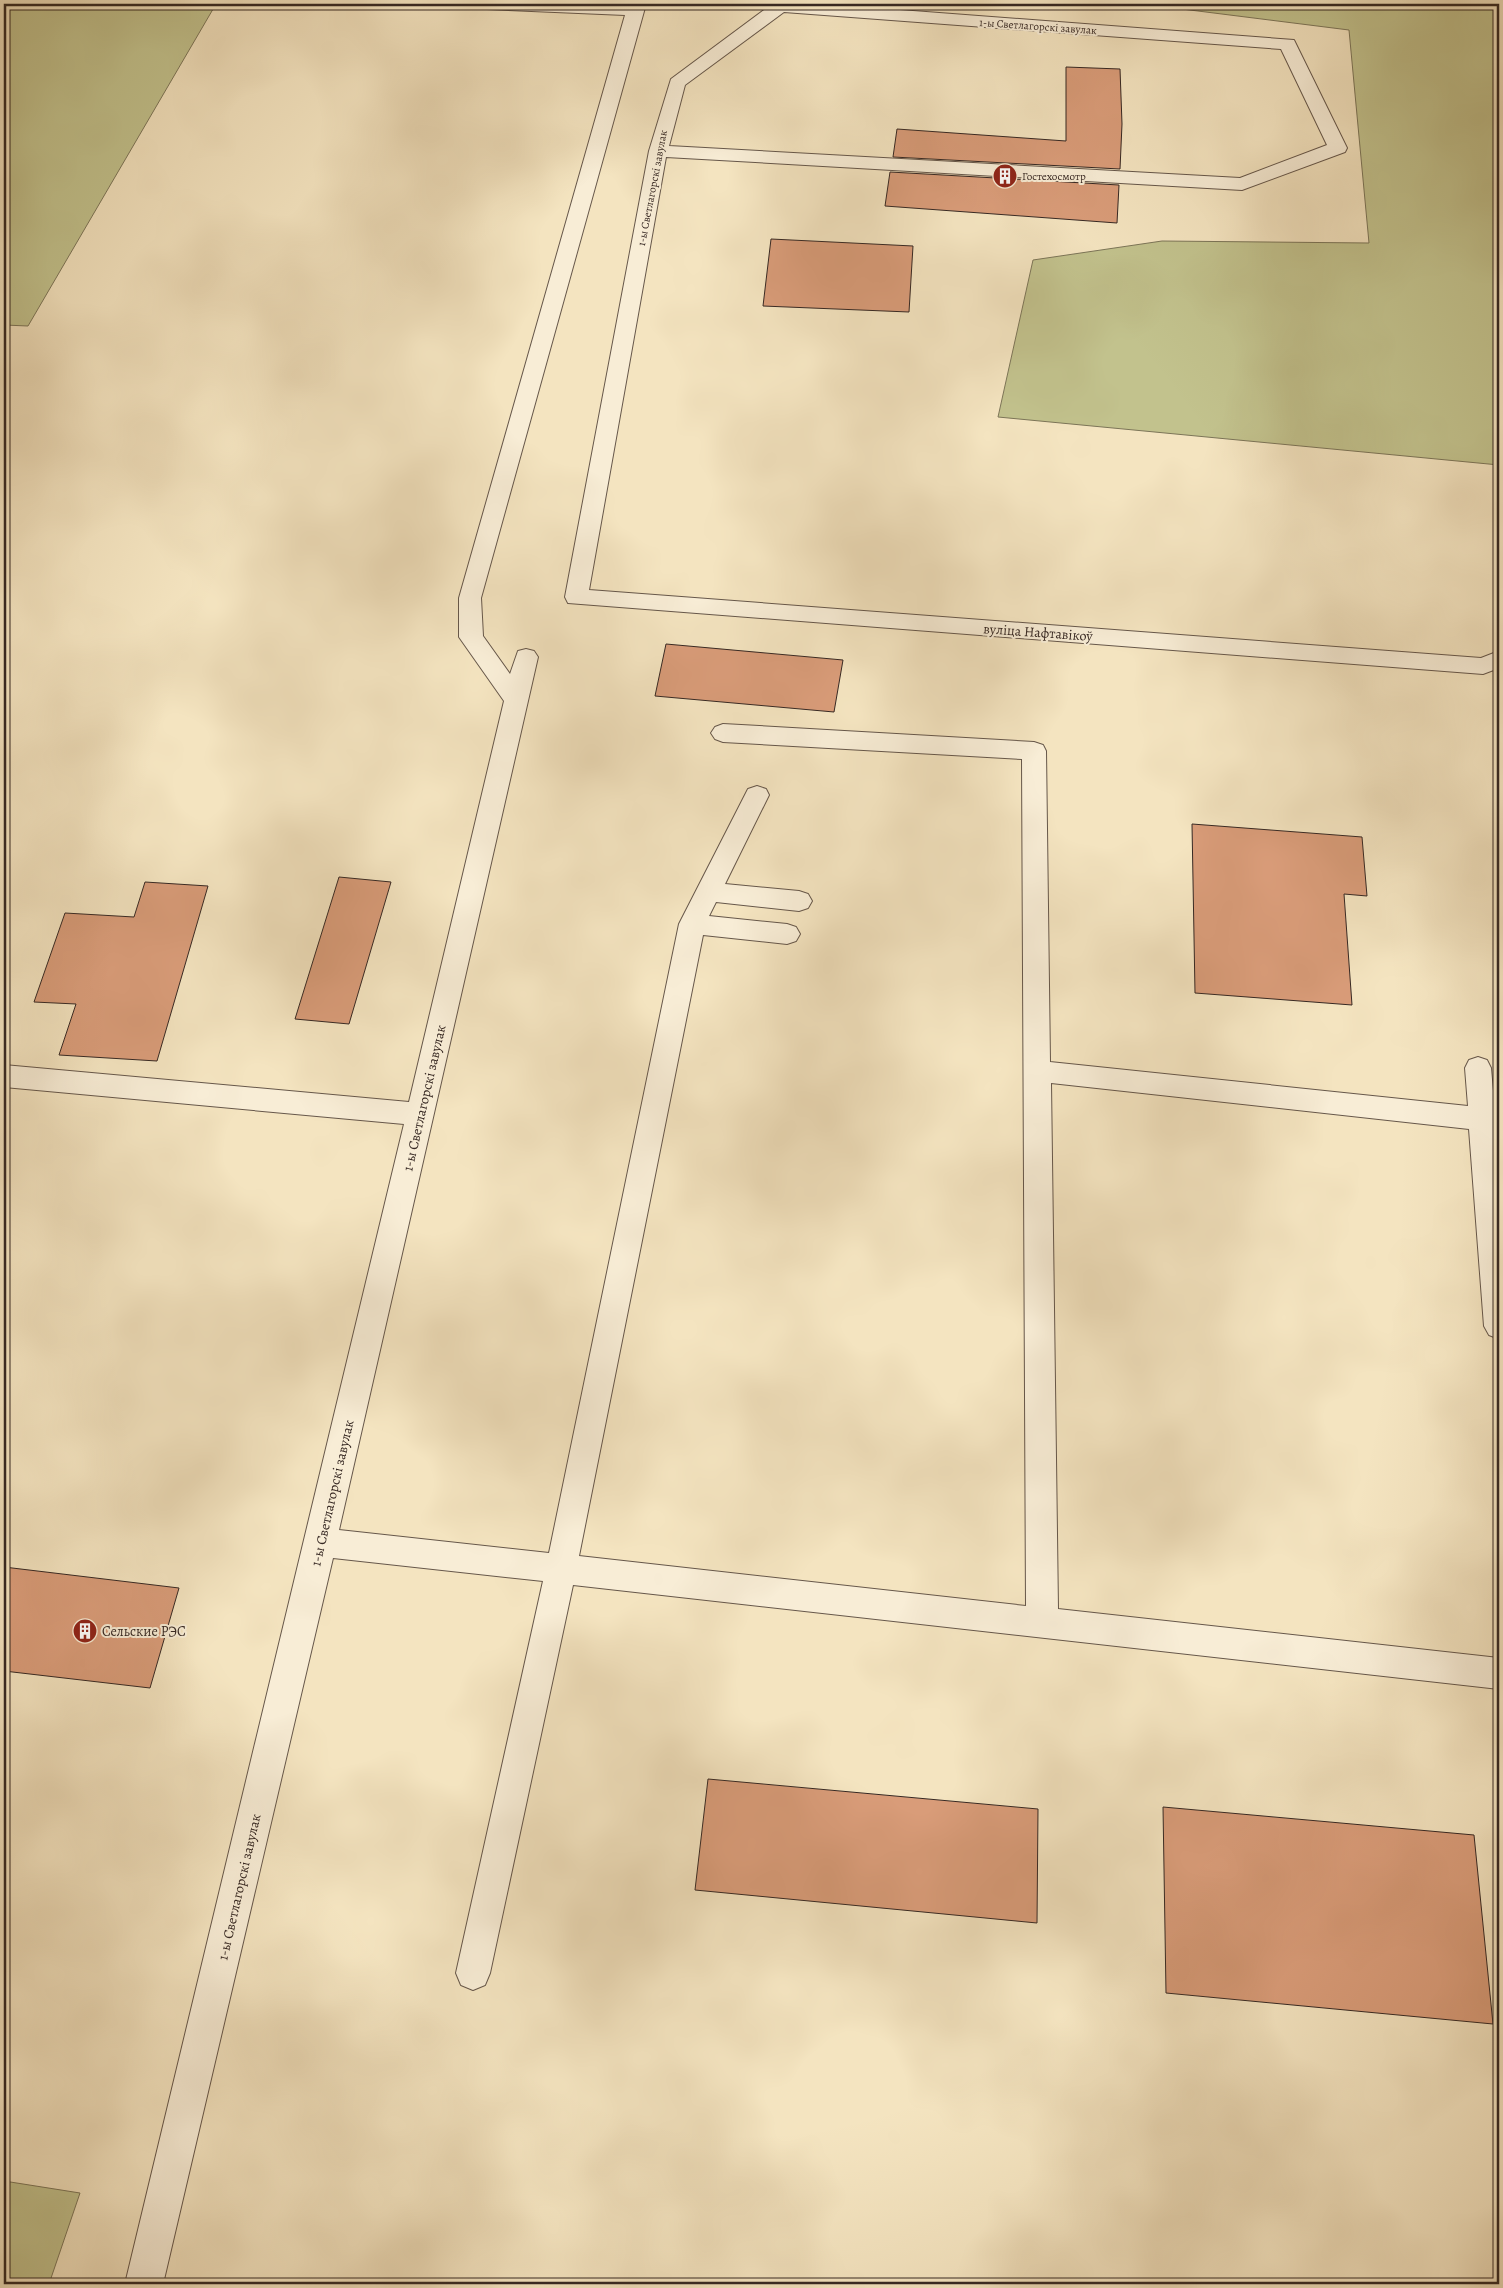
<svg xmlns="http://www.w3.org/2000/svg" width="1503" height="2288" viewBox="0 0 1503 2288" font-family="Alegreya,serif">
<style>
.green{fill:#c2c28d;stroke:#7c7558}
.building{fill:#d99c79;stroke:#362823}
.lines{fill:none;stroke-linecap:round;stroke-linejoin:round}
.minor-casing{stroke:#66574a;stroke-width:2}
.minor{fill:#f8edd6;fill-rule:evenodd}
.labels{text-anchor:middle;stroke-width:4;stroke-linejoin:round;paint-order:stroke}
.far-street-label{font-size:11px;fill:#362823;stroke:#f8edd6}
.far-poi-label{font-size:11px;fill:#362823;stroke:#f8edd6;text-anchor:start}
.street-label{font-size:14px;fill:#362823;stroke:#f8edd6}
.poi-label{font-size:14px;fill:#362823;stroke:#f8edd6;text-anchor:start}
</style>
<rect width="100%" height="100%" fill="#f4e4c0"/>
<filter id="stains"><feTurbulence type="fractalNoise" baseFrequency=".004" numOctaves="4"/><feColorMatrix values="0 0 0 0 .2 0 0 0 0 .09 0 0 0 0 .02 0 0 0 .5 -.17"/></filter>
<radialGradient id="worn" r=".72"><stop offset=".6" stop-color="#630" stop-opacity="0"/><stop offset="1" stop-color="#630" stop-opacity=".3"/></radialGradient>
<path class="green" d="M4,4H216L28,326L4,325Z
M1182,4H1499V465L998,417L1033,260L1162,241L1369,243L1349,30L1182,9Z
M4,2181L80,2193L49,2284H4Z"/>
<path class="building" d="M1066,67L1120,69L1122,124L1120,169L893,157L897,129L1066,141Z
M890,172L1119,185L1117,223L885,206Z
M771,239L913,246L909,312L763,306Z
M666,644L843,660L834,712L655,696Z
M1192,824L1362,837L1367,896L1344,894L1352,1005L1195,993Z
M339,877L391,882L349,1024L295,1019Z
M145,882L208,886L157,1061L59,1055L76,1004L34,1002L65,913L134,917Z
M4,1567L179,1588L150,1688L4,1671Z
M708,1779L1038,1809L1037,1923L695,1890Z
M1163,1807L1474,1835L1493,2024L1166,1993Z"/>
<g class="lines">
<defs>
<path id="minor" d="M478,4H646L481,598L483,636L510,674L518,651L526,649L534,651L538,657L339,1530L549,1553L679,924L748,789L757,786L766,789L769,795L725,884L799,891L808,894L812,901L808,908L799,911L716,902L709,916L787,924L796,927L800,934L796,941L787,944L703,935L579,1556L1026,1606L1022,759L723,742L715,739L711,733L715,727L723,724L1034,742L1043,745L1046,751L1050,1062L1468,1106L1465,1068L1469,1060L1478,1057L1487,1060L1491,1068L1499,1159V1339L1489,1335L1484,1326L1469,1129L1051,1083L1058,1609L1499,1658V1689L573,1585L490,1973L485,1985L473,1990L461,1985L456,1973L543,1581L333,1558L163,2284H125L404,1124L4,1087V1065L409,1102L504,701L459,637V598L625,15L487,9L481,8Z
M772,4H821L1294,40L1347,148L1345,152L1242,190L666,157L589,590L1481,658L1499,651V668L1483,674L568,603L565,597L649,151L671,79ZM784,12L1281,49L1327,145L1240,178L669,146L685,85Z"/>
</defs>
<use href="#minor" class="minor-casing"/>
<use href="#minor" class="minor"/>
</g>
<defs>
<symbol id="building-disc" viewBox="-11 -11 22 22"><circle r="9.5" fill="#8f2418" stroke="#f8edd6"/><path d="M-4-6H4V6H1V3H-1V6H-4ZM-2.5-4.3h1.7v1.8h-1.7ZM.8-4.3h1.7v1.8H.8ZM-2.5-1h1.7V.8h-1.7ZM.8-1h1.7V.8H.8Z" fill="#fff"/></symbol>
</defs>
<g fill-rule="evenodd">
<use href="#building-disc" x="991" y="162" width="28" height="28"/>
<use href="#building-disc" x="71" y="1617" width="28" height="28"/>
</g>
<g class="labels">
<g class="far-street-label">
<text transform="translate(1038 26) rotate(4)" y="4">1-ы Светлагорскі завулак</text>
<text transform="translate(652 188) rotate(-79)" y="4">1-ы Светлагорскі завулак</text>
</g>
<g class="far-poi-label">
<text x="1022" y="180">Гостехосмотр</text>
</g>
<g class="street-label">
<text transform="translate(1038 632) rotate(4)" y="5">вуліца Нафтавікоў</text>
<text transform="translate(424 1098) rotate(-77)" y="5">1-ы Светлагорскі завулак</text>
<text transform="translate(332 1493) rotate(-77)" y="5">1-ы Светлагорскі завулак</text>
<text transform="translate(239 1887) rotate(-77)" y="5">1-ы Светлагорскі завулак</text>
</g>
<g class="poi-label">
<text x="102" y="1636">Сельские РЭС</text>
</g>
</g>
<rect width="1503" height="2288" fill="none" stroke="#f4e4c0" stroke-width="20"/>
<rect x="5" y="5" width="1493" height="2278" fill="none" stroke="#362823" stroke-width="2.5"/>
<rect x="10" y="10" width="1483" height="2268" fill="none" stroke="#362823"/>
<rect width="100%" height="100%" filter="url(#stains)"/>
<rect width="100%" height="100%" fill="url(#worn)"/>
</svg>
